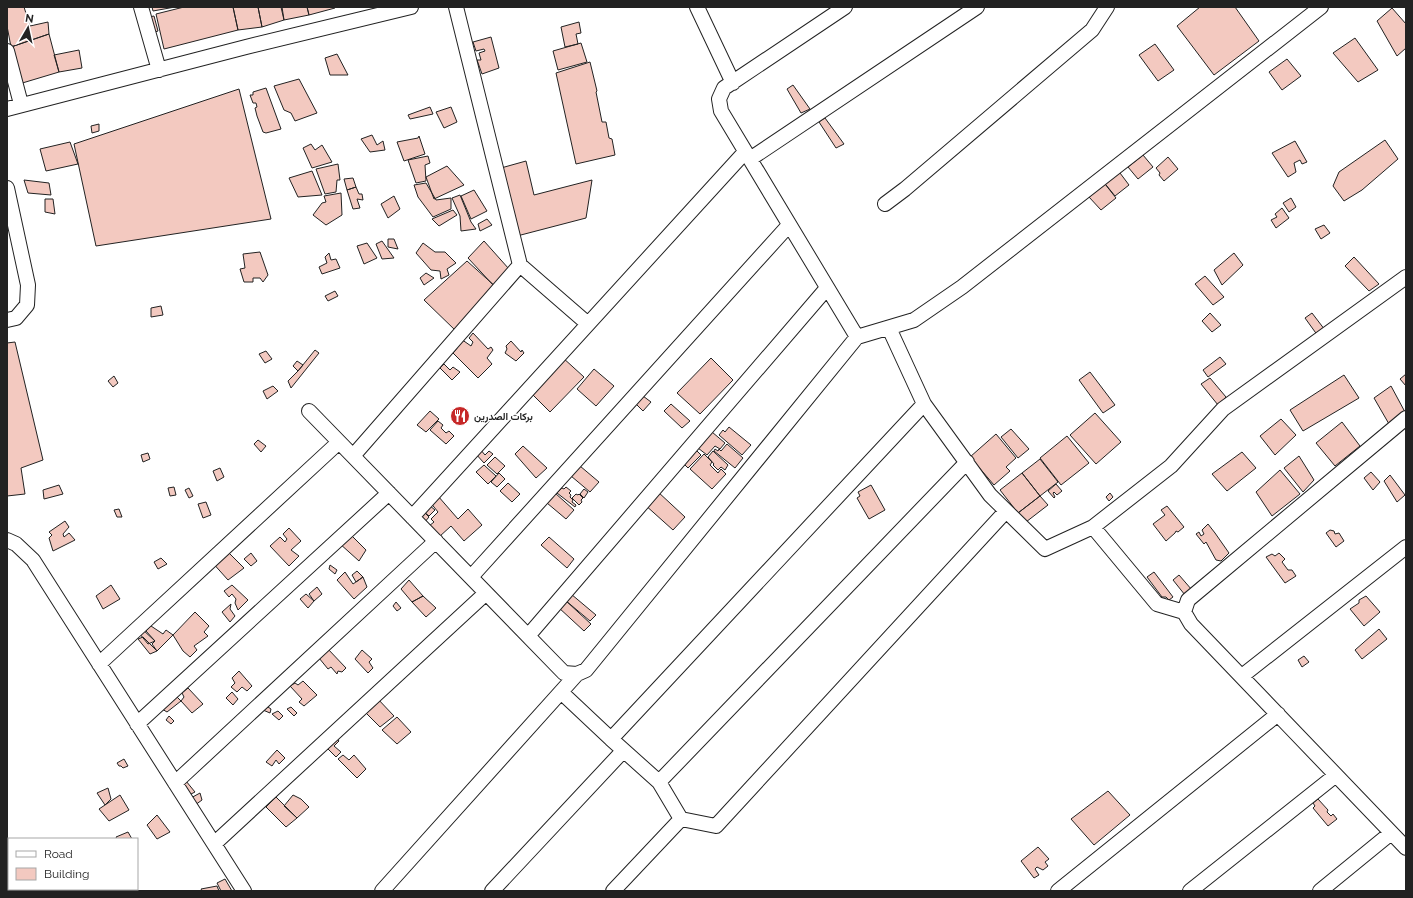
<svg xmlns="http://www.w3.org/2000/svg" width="1413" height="898" viewBox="0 0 1413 898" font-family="Raleway,Vazirmatn,sans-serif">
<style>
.building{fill:#f3c9c0;stroke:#222}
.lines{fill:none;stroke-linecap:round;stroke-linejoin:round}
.minor-casing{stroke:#222;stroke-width:16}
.minor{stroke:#fff;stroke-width:14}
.labels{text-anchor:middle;stroke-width:3;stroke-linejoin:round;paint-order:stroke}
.poi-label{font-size:10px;font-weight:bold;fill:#222;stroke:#fff;text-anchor:start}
</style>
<rect width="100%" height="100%" fill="#fff"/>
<path class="building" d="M7,7H24L30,26L48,22L49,34L11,47L7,26Z
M152,7H175L153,11Z
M184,7H233L238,30L164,49L156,14Z
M233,7H258L262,27L238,30Z
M258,7H282L284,20L262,27Z
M281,7H307L309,15L284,20Z
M307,7H335V8L309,15Z
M1200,7H1235L1259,41L1214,75L1177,26Z
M1392,8L1406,24V48L1397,56L1377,21Z
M154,16L158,31L149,34L144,18Z
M579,22L581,33L576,34L578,44L565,47L561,27Z
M49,34L59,72L19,84L11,47Z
M491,37L499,68L482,74L477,60H481L479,53L485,51L484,49L476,51L473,42Z
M1355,38L1378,70L1358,82L1333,53Z
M581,43L587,62L558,70L553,51Z
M1155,44L1174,70L1158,81L1139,55Z
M79,50L82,68L59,72L54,55Z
M337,54L348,75H330L325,58Z
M1287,59L1301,76L1282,90L1269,72Z
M590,62L597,91L596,92L602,122H606L609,138L612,139L615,155L576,164L556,73Z
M299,79L317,113L295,121L291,113L284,110L274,86Z
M793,85L810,109L801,113L787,89Z
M266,88L281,129L266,133L263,132L257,116L255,108L257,107L256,103H253L250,95H253V92Z
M239,89L271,219L96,246L74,144Z
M430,107L433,114L410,119L408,115Z
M451,107L457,122L444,128L436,112Z
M825,118L844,144L836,148L819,122Z
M99,124V131L92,133L91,126Z
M372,135L377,145L383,141L385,150L370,152L361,139Z
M419,136L425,154L404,161L397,142L418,138Z
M1385,140L1398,159L1362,190L1344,201L1333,186L1339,172Z
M1295,141L1307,162L1302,164L1300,160L1294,163L1296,172L1288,177L1272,153Z
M70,142L78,164L46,171L40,149Z
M311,144L315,150L322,145L332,162L312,168L303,148Z
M1143,155L1153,167L1138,179L1128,167Z
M428,156L430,163L425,165L426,181L416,183L408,160Z
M1168,157L1178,169L1164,181L1159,175L1160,173L1156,168Z
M526,161L534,195L592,180L586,218L517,236L501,168Z
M338,164L340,180H337L336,192L325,194L316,169Z
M447,166L464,185L434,199L426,177Z
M1117,169L1129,185L1115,196L1102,180Z
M312,171L322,195L298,197L289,178Z
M353,178L356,187L347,190L344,179Z
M24,180L49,183L51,195L28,193Z
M426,183L436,200L451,198V209L433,217L418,197L414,185Z
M1105,184L1116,198L1101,210L1089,197Z
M356,187L359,194H362L363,200L357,199L360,208L353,209L347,190Z
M474,190L487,211L471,219L461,196Z
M341,193L342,215L326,225L313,215L322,203L326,202L324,196Z
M460,195L471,222L476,229L461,231L460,216L452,198Z
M394,196L400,209L388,218L381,204Z
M1291,198L1296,207L1289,212L1283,203Z
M45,199H53L55,214L45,212Z
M1282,208L1289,218L1276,228L1271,220L1277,217L1275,214Z
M453,210L457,215L439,226L432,219Z
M487,219L492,225L480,231L478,224Z
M1324,225L1330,233L1321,239L1315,229Z
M388,239H394L398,249L388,247Z
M382,241L394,258L382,259L376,244Z
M484,241L509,269L494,286L468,258Z
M367,243L377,258L364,264L357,246Z
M423,243L435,252H445L456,263L447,269L449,275L441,279L440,271L431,270L416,253Z
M260,252L268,275L263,282L260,278H253V282H244L240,269L245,268L243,254Z
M329,253L331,260L336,259L340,268L322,274L319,267L327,263L325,257Z
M1234,253L1243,265L1222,285L1214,270Z
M1354,257L1379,284L1369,291L1345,266Z
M467,261L496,287L456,331L424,300Z
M426,273L434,278L424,285L420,278Z
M1205,276L1224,297L1213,305L1195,284Z
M335,291L338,296L328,301L325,296Z
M161,306L163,315L151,317V308Z
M1210,313L1221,325L1212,332L1202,321Z
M1312,313L1325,330L1318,336L1305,318Z
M473,333L488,349L491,347L493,350L487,358L492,364L478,378L453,353L457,348L455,345L461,339L471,346L473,342L469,338Z
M511,341L521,352L522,350L524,353L516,361L505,353L507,349L506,346Z
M15,342L43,460L21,468L25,494L7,496V343Z
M315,350L319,353L291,388L288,381L298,371Z
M266,351L272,359L265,363L259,354Z
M562,357L584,377L550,412L529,391Z
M1220,357L1226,364L1208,377L1203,370Z
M711,358L733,380L700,414L677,393Z
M297,361L303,365L298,371L293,366Z
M444,364L450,370L453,367L460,372L452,380L440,368Z
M594,369L614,386L596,406L577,389Z
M1090,372L1115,405L1103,413L1079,380Z
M1406,374V386L1400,379Z
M1344,375L1359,398L1303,431L1290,410Z
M114,376L118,383L113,387L108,381Z
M1210,378L1226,397L1218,405L1201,384Z
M273,386L278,391L267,399L263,391Z
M1391,386L1405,412L1389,424L1374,398Z
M643,396L651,402L643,411L636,404Z
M671,404L690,421L682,428L664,411Z
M430,411L439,419L426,432L417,425Z
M1095,413L1121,442L1096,464L1070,435Z
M1281,419L1296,435L1275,455L1260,436Z
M438,421L443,425L441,428L446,433L449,431L454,436L446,444L430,430Z
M1342,422L1360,446L1335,466L1316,443Z
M729,427L751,445L742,455L719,435L723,430L725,432Z
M1011,429L1029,449L1018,458L1001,437Z
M712,432L725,443L720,449L715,446L707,455L698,448Z
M996,434L1016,458L1006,467L1010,471L994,485L970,457Z
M1067,436L1089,463L1061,485L1040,458Z
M258,440L266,446L261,452L254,444Z
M727,444L743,458L735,468L714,451L715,449L718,451L719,449L721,451Z
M523,446L547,468L536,478L515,454Z
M480,449L485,455L489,451L493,454L484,463L475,453Z
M696,450L701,455L688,468L683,463Z
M713,451L728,465L725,470L721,467L718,470L713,465L714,464L708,457Z
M1242,452L1256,468L1227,491L1212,474Z
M148,453L150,459L143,462L141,455Z
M704,454L712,462L710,465L718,473L721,469L726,474L712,489L690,469Z
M1299,456L1314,480L1303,492L1284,468Z
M495,457L505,466L497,474L487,465Z
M1040,459L1058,482L1040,496L1022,473Z
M484,465L496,476L488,484L476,472Z
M580,466L599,482L590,492L571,476Z
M220,468L224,477L217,481L213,471Z
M1280,470L1300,494L1272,516L1256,492Z
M1371,472L1380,482L1373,490L1364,478Z
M499,473L505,479L497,487L491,482Z
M1022,473L1040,496L1018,513L1000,490Z
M1390,475L1405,495L1397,502L1384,481Z
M508,483L520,494L512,502L500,491Z
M1056,484L1062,491L1057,495L1054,492L1053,493L1055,497L1054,498L1048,491Z
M59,485L63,494L44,499L43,490Z
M871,485L885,510L869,519L857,498L860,496L858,492Z
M174,487L176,495L170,496L168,488Z
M566,487L571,491L569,493L571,495L570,497L573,500L572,502L576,505L575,507L557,493L562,488L564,489Z
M189,488L193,496L189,498L185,490Z
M584,489L588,492L584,498L580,494Z
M657,491L685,517L673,530L644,504Z
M555,493L574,510L566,519L547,503Z
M1110,493L1113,497L1109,501L1106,497Z
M576,494L578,495L579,494L583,498L581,500L582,502L579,505L572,498Z
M438,496L458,519L468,509L482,525L464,541L451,526L439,537L429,526L434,522L431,519L438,512L430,502Z
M1040,496L1048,505L1026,522L1018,513Z
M206,502L211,515L203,518L198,504Z
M429,505L435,510L429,516L423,511Z
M1167,506L1184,527L1178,532L1176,531L1175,533L1166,541L1153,524L1165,515L1161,510Z
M119,509L122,517H117L114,510Z
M422,510L429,517L424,523L416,515Z
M65,521L69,527L63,534L64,537L69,533L75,540L53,551L49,538L52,535L49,532Z
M1208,524L1215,533L1229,553L1221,561L1216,560L1206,542L1204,544L1196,534L1199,532L1201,536L1204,534L1202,530Z
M289,528L301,541L291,550L299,556L289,566L270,546L280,537L285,542L287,539L283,534Z
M1330,530L1334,531L1335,534L1339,533L1344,541L1336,547L1326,533Z
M352,536L366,550L359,561L339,543Z
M549,537L574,559L567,568L541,545Z
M229,553L244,568L228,580L211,561Z
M251,553L257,561L251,566L244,559Z
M1279,553L1285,559L1282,562L1288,570H1292L1296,576L1285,583L1266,557L1272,554L1275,556Z
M161,558L167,564L158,569L154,562Z
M330,565L337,570L335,574L329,569Z
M357,571L363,577L356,582L352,575Z
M345,572L353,584L363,577L367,587L354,599L337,580Z
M1154,572L1173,597L1169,600L1166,597H1162L1147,577Z
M1179,575L1192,590L1185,595L1173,580Z
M409,580L423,596L412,602L401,589Z
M111,585L120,599L103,609L96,596Z
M232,585L248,600L238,610L235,603L236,599L232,594L229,597L224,591Z
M317,587L322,594L314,601L309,594Z
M306,594L314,601L308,608L300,599Z
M571,594L596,615L590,621L565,600Z
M423,596L436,608L426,617L412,602Z
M1366,596L1380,612L1364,626L1350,609L1359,603V600Z
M565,600L591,624L584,631L558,607Z
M396,602L401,608L397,611L393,606Z
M231,604L230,609L235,616L230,622L222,612Z
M195,612L209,626L204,632L208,636L194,646L197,650L190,657L183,651L173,635Z
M151,626L163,634L166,630L173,635L157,651L152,644L155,641L146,631Z
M142,629L155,641L148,644L139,633Z
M1379,629L1387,639L1362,659L1355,650Z
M143,637L157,651L150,654L138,639Z
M327,648L346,668L342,672L338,671L337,674L331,667L328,669L319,658Z
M362,650L372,659L369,662L373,668L368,673L355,659Z
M1304,656L1309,662L1302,667L1298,660Z
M239,671L252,686L247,691L242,687L237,692L231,687L235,683L232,678Z
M303,681L317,695L304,706L299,702L302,699L290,686L295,683L298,685Z
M188,688L203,704L192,713L181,701L184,697L182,693Z
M232,692L238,699L233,705L226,698Z
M174,694L181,701L167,712L162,709Z
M376,697L394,716L380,727L363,710Z
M268,707L271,709L270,713L263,710Z
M291,707L297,713L294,716L287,709Z
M278,711L283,716L279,720L272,714Z
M169,716L174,721L171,724L166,720Z
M397,717L411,732L397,744L382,730Z
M334,735L339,741L334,746L341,752L336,757L324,745Z
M277,750L285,758L279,764L276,760L272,766L266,762Z
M343,755L349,760L354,755L366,769L357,778L338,759Z
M124,759L128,766L123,768L121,766H119L117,763Z
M186,781L195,792L187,796L179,784Z
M108,788L111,799L105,805L97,793Z
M1108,791L1130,815L1094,845L1071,819Z
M200,793L202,800L191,808L189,799Z
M120,795L129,810L109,821L99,809Z
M293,795L301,799L309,807L297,818L284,806Z
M276,797L297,818L286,827L266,807Z
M1318,799L1328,810L1327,812L1331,816L1333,814L1337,819L1328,826L1313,808L1315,806L1313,803Z
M157,815L170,832L157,839L147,825Z
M128,832L132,839H117L116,837Z
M1038,847L1049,859L1045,862L1048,866L1043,870L1037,867L1035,869L1039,875L1034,878L1021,861Z
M225,879L232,891H221L217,883Z
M217,886L219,891H202L201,889Z
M9,889H32L33,891H7Z"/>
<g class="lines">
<defs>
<path id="minor" d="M141,7L159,70
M456,7L520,265L588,324
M697,7L733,83
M845,7L724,88L719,99L721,111L857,337
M7,51L21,104
M7,109L246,47L411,7
M750,159L977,7
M7,188L28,285L27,305L16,318L7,320
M885,204L905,189L1092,30L1107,7
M889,328L924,404L990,495L1045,549L1093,527L1171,466L1223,409L1406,277
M309,411L564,673L577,674
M1406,418L1188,600L1184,612L1191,624L1406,848
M353,456L520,265
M412,517L745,152
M1093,527L1157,604L1184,612
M7,540L16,544L33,560L244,891
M471,577L789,225
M528,636L827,288
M99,664L339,442
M1242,676L1406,547
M561,692L611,739L659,782L681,819L716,826L1006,511
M137,724L389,493
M611,739L924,404
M659,782L967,462
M175,783L436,541
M214,844L486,593
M382,891L577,674L586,670L857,337L914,320L962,287L1321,7
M492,891L623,751
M613,891L681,819
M1058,891L1278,714
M1190,891L1336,775
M1320,891L1391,833"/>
</defs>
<use href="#minor" class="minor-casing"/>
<use href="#minor" class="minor"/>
</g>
<defs>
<symbol id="restaurant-disc" viewBox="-11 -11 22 22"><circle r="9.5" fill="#c62828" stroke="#fff"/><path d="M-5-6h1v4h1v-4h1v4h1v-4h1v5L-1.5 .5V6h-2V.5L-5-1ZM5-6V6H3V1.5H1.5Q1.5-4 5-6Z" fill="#fff"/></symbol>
</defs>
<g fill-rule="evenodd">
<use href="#restaurant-disc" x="449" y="405" width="22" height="22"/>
</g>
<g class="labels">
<g class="poi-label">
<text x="474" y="420">بركات الصدرين</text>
</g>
</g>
<rect width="1413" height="898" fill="none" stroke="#222222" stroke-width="16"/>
<rect x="8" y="838" width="130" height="52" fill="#ffffff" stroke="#a7a7a7"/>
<rect x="16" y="851" width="20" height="6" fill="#ffffff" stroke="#a7a7a7"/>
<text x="44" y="858" font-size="12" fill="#222222">Road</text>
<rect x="16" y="868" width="20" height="12" fill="#f3c9c0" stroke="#a7a7a7"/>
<text x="44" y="878" font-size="12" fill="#222222">Building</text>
<g transform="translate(28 28) rotate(9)" stroke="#ffffff" stroke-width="3" paint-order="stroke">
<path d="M0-3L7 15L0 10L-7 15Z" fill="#222222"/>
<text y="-6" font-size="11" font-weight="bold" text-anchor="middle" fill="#222222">N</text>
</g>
</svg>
